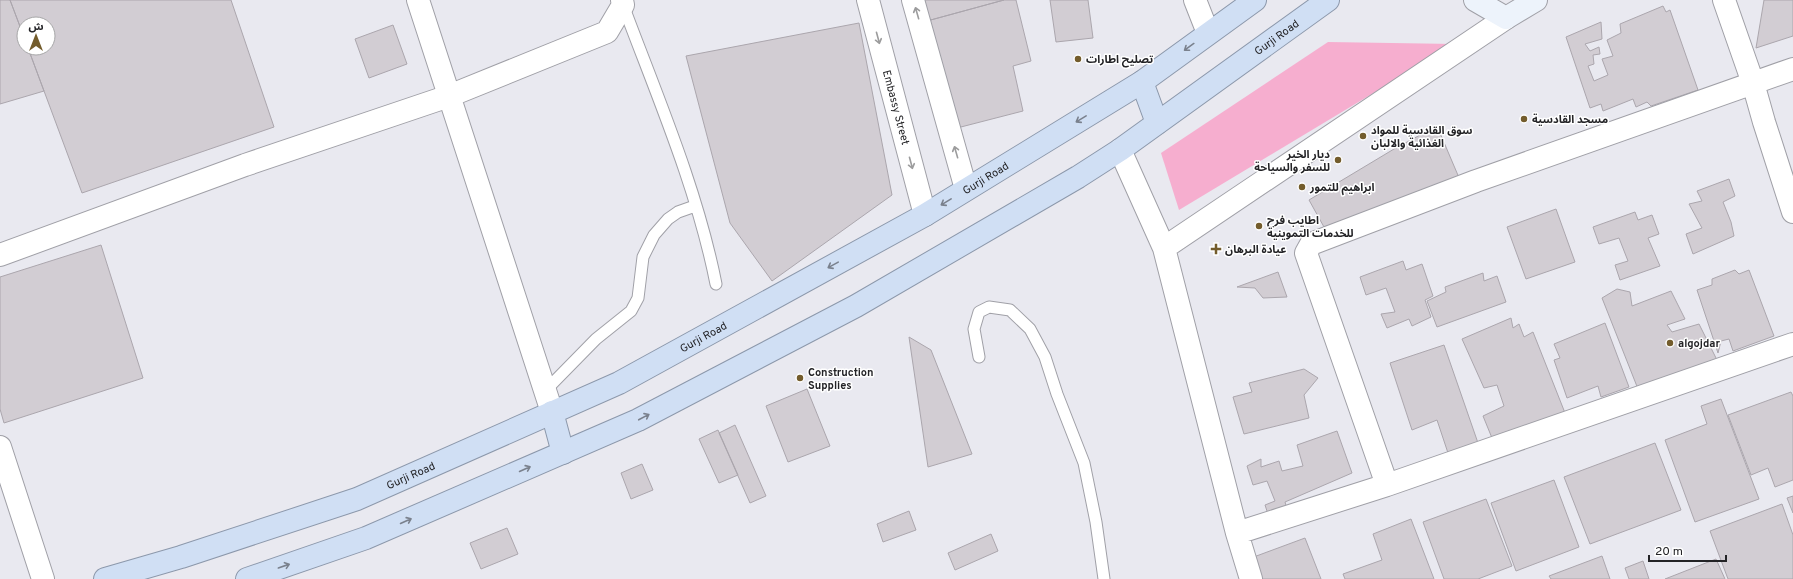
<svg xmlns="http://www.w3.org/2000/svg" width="1793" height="579" viewBox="0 0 1793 579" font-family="Overpass,'Noto Sans Arabic',sans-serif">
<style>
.green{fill:#f6aecf}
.building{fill:#d2cdd3;stroke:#aba6ad}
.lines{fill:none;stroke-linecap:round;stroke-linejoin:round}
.service-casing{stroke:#a0a0a7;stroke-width:13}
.minor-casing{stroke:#a0a0a7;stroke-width:24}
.tertiary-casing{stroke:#a0a0a7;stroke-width:24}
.secondary-casing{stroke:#a0a0a7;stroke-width:24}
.trunk-casing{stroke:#8c98ab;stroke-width:24}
.service{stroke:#fff;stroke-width:11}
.minor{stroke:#fff;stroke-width:22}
.tertiary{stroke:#fff;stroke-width:22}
.secondary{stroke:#edf3fb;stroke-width:22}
.trunk{stroke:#d0dff4;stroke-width:22}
.oneway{stroke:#9c9c9d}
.oneway2{stroke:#7a818d}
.poi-dot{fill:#735c2c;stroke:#fff;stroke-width:1.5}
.labels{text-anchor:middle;stroke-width:3;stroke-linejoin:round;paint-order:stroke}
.street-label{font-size:11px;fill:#232326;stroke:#fff}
.poi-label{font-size:11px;font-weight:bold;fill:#232326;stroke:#fff;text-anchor:start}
</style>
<rect width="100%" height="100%" fill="#e9e9f0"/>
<path class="green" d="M1328,42L1455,44L1179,210L1161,153Z"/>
<path class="building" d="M0,0H10L24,37V48H28L44,91L0,104Z
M10,0H231L274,127L82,193L28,48H48V24H24V37Z
M922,0H1004L927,21Z
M1004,0H1016L1031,61L1013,66L1023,111L957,128L927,21Z
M1050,0H1088L1093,38L1056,42Z
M1764,0H1793V36L1756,48Z
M1663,6L1666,12L1670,10L1698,90L1651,106L1647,102L1636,107L1633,99L1603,111L1601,104L1590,108L1566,37L1601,22L1602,39L1585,44L1590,51L1599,47L1600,54L1593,55L1594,64L1588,66L1594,81L1608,75L1602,59L1613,56L1607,40L1621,33L1620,24Z
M859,23L892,195L772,281L730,223L686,56Z
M393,25L407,64L369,78L355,39Z
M1437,126L1460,180L1324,227L1309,200L1394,149Z
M1729,179L1735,196L1723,202L1731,222L1734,236L1693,254L1686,234L1702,228L1689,204L1702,201L1697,191Z
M1556,209L1575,262L1526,279L1507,227Z
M1635,212L1638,220L1652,215L1659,234L1648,238L1660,266L1620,280L1615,265L1628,261L1619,238L1599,244L1593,227Z
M101,245L143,378L4,423L0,409V277Z
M1403,261L1406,270L1422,264L1433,296L1425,300L1431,317L1412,326L1409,319L1387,328L1381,314L1395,312L1386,288L1366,295L1360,277Z
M1735,270L1739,274L1749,270L1774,336L1733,351L1729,339L1721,341L1718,353L1697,290L1712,285V279Z
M1278,272L1287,297L1263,298L1255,288L1237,287Z
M1483,273L1484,281L1497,276L1506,302L1437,327L1427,301L1446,292L1445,287Z
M1617,289L1630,292L1632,306L1671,291L1685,319L1667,325L1672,332L1699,324L1717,360L1638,389L1602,298Z
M1511,318L1513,328L1519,324L1524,337L1533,332L1567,418L1492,438L1483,416L1504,406L1497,385L1484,388L1462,339Z
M1605,323L1629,387L1601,397L1598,386L1567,398L1554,360L1560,358L1554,344Z
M909,337L931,350L972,454L928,467Z
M1444,345L1478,443L1448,453L1437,420L1412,430L1390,363Z
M1304,369L1318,378L1304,395L1309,418L1244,434L1233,397L1252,392L1249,383Z
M807,389L830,446L788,462L766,406Z
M1791,392L1793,396V480L1775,487L1768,468L1751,475L1728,415Z
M1721,399L1759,499L1695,522L1665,440L1707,424L1701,406Z
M735,425L766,496L750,503L719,433Z
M718,430L738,475L719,483L699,439Z
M1337,431L1352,473L1285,502L1287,509L1268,514L1265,505L1275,501L1267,481L1253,485L1247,466L1261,459V467L1279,461L1282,471L1303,466L1297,445Z
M1655,443L1681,510L1590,544L1564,477Z
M642,464L653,490L631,499L621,473Z
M1554,480L1579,547L1516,571L1491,503Z
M1793,496V513L1787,498Z
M1486,499L1512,566L1478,579H1444L1423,522Z
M1782,504L1793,535V579H1728L1710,531Z
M909,511L916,530L883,542L877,524Z
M1411,519L1434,579H1345L1343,574L1382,560L1373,534Z
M507,528L518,554L481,569L470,543Z
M991,534L998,551L955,570L948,553Z
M1305,538L1321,579H1259L1251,558Z
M1602,556L1610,579H1551L1549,576Z
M1716,559L1725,579H1665Z
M1643,561L1649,579H1629L1625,568Z"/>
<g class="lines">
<defs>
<path id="service" d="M623,5C657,96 697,188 716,284
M979,357L974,329L979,312L989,307L1010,310L1030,329L1045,357L1057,394L1084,463L1096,522L1104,579
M545,391L596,339L631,311L638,298L643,257L654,235L668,219L678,212L695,206"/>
<path id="minor" d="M418,0L552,412
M1724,0L1753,83L1764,122L1793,212
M1120,150L1164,248L1237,533L1251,579
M1164,248L1506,18
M0,255L245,165L449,96L607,32L623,5L622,0
M0,447L43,579
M1387,485L1306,253L1311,244L1476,181L1793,69
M1237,533L1387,485L1793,344"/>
<g id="tertiary">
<path id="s1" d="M868,0L925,215"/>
<path d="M913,0L966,189"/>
<path d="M1195,0L1208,33"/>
</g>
<path id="secondary" d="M1475,0L1506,18L1536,0"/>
<g id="trunk">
<path d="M1142,82L1157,123"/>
<path d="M552,412L563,453"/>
<path id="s2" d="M105,579L181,557L357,499L619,383L925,215L1142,82L1255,0"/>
<path id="s3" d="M247,579L366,538L638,420L856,306L1078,177L1120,150L1328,0"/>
</g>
</defs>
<use href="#service" class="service-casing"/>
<use href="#minor" class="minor-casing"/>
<use href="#tertiary" class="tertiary-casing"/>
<use href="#secondary" class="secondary-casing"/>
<use href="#trunk" class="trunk-casing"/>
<use href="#service" class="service"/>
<use href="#minor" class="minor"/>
<use href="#tertiary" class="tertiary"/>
<use href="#secondary" class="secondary"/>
<use href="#trunk" class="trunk"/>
</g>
<defs><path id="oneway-shaft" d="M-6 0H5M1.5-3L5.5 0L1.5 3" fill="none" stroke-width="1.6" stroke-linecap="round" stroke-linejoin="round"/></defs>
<g class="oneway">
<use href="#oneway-shaft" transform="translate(917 13) rotate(-106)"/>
<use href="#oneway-shaft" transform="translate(878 38) rotate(75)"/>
<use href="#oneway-shaft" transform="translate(956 152) rotate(-106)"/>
<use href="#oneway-shaft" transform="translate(911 163) rotate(75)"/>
</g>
<g class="oneway2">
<use href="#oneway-shaft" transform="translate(1189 47) rotate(144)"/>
<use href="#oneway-shaft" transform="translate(1081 119) rotate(149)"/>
<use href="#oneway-shaft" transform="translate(946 202) rotate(149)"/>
<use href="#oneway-shaft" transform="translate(833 265) rotate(151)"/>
<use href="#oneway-shaft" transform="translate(644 417) rotate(-28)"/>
<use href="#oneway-shaft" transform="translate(525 469) rotate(-24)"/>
<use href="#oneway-shaft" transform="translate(406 521) rotate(-24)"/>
<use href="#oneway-shaft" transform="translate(284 566) rotate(-19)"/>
</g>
<g class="poi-dot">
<circle cx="1078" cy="59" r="4"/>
<circle cx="1524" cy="119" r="4"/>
<circle cx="1363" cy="136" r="4"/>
<circle cx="1338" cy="160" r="4"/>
<circle cx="1302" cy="187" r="4"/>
<circle cx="1259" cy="226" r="4"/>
<path d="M1214 243h4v4h4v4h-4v4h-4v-4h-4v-4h4z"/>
<circle cx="1670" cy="343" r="4"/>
<circle cx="800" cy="378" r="4"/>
</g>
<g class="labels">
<g class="street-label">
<text dy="4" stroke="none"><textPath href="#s3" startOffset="1168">Gurji Road</textPath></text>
<text dy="4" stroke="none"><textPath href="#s1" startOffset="111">Embassy Street</textPath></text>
<text dy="4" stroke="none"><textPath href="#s2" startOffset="971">Gurji Road</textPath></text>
<text dy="4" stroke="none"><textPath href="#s2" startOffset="647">Gurji Road</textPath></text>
<text dy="4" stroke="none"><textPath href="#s2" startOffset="323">Gurji Road</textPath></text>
</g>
<g class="poi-label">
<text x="1086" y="63">تصليح اطارات</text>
<text x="1532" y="123">مسجد القادسية</text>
<text x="1371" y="134">سوق القادسية للمواد<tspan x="1371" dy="13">الغذائية والالبان</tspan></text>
<text x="1330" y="158" text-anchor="end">ديار الخير<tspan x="1330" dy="13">للسفر والسياحة</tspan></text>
<text x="1310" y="191">ابراهيم للتمور</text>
<text x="1267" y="224">اطايب فرح<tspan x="1267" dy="13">للخدمات التموينية</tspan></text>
<text x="1225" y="253">عيادة البرهان</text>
<text x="1678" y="347">algojdar</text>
<text x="808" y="376">Construction<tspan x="808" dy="13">Supplies</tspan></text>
</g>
</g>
<g transform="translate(36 36)"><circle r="19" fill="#ffffff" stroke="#a7a7a8"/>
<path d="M0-3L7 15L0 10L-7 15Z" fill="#735c2c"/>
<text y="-6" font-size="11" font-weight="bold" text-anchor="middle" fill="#232326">ش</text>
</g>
<path d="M1649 555v6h77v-6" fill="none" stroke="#232326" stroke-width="2"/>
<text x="1655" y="555" font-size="12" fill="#232326" stroke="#ffffff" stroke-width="3" paint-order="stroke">20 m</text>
</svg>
